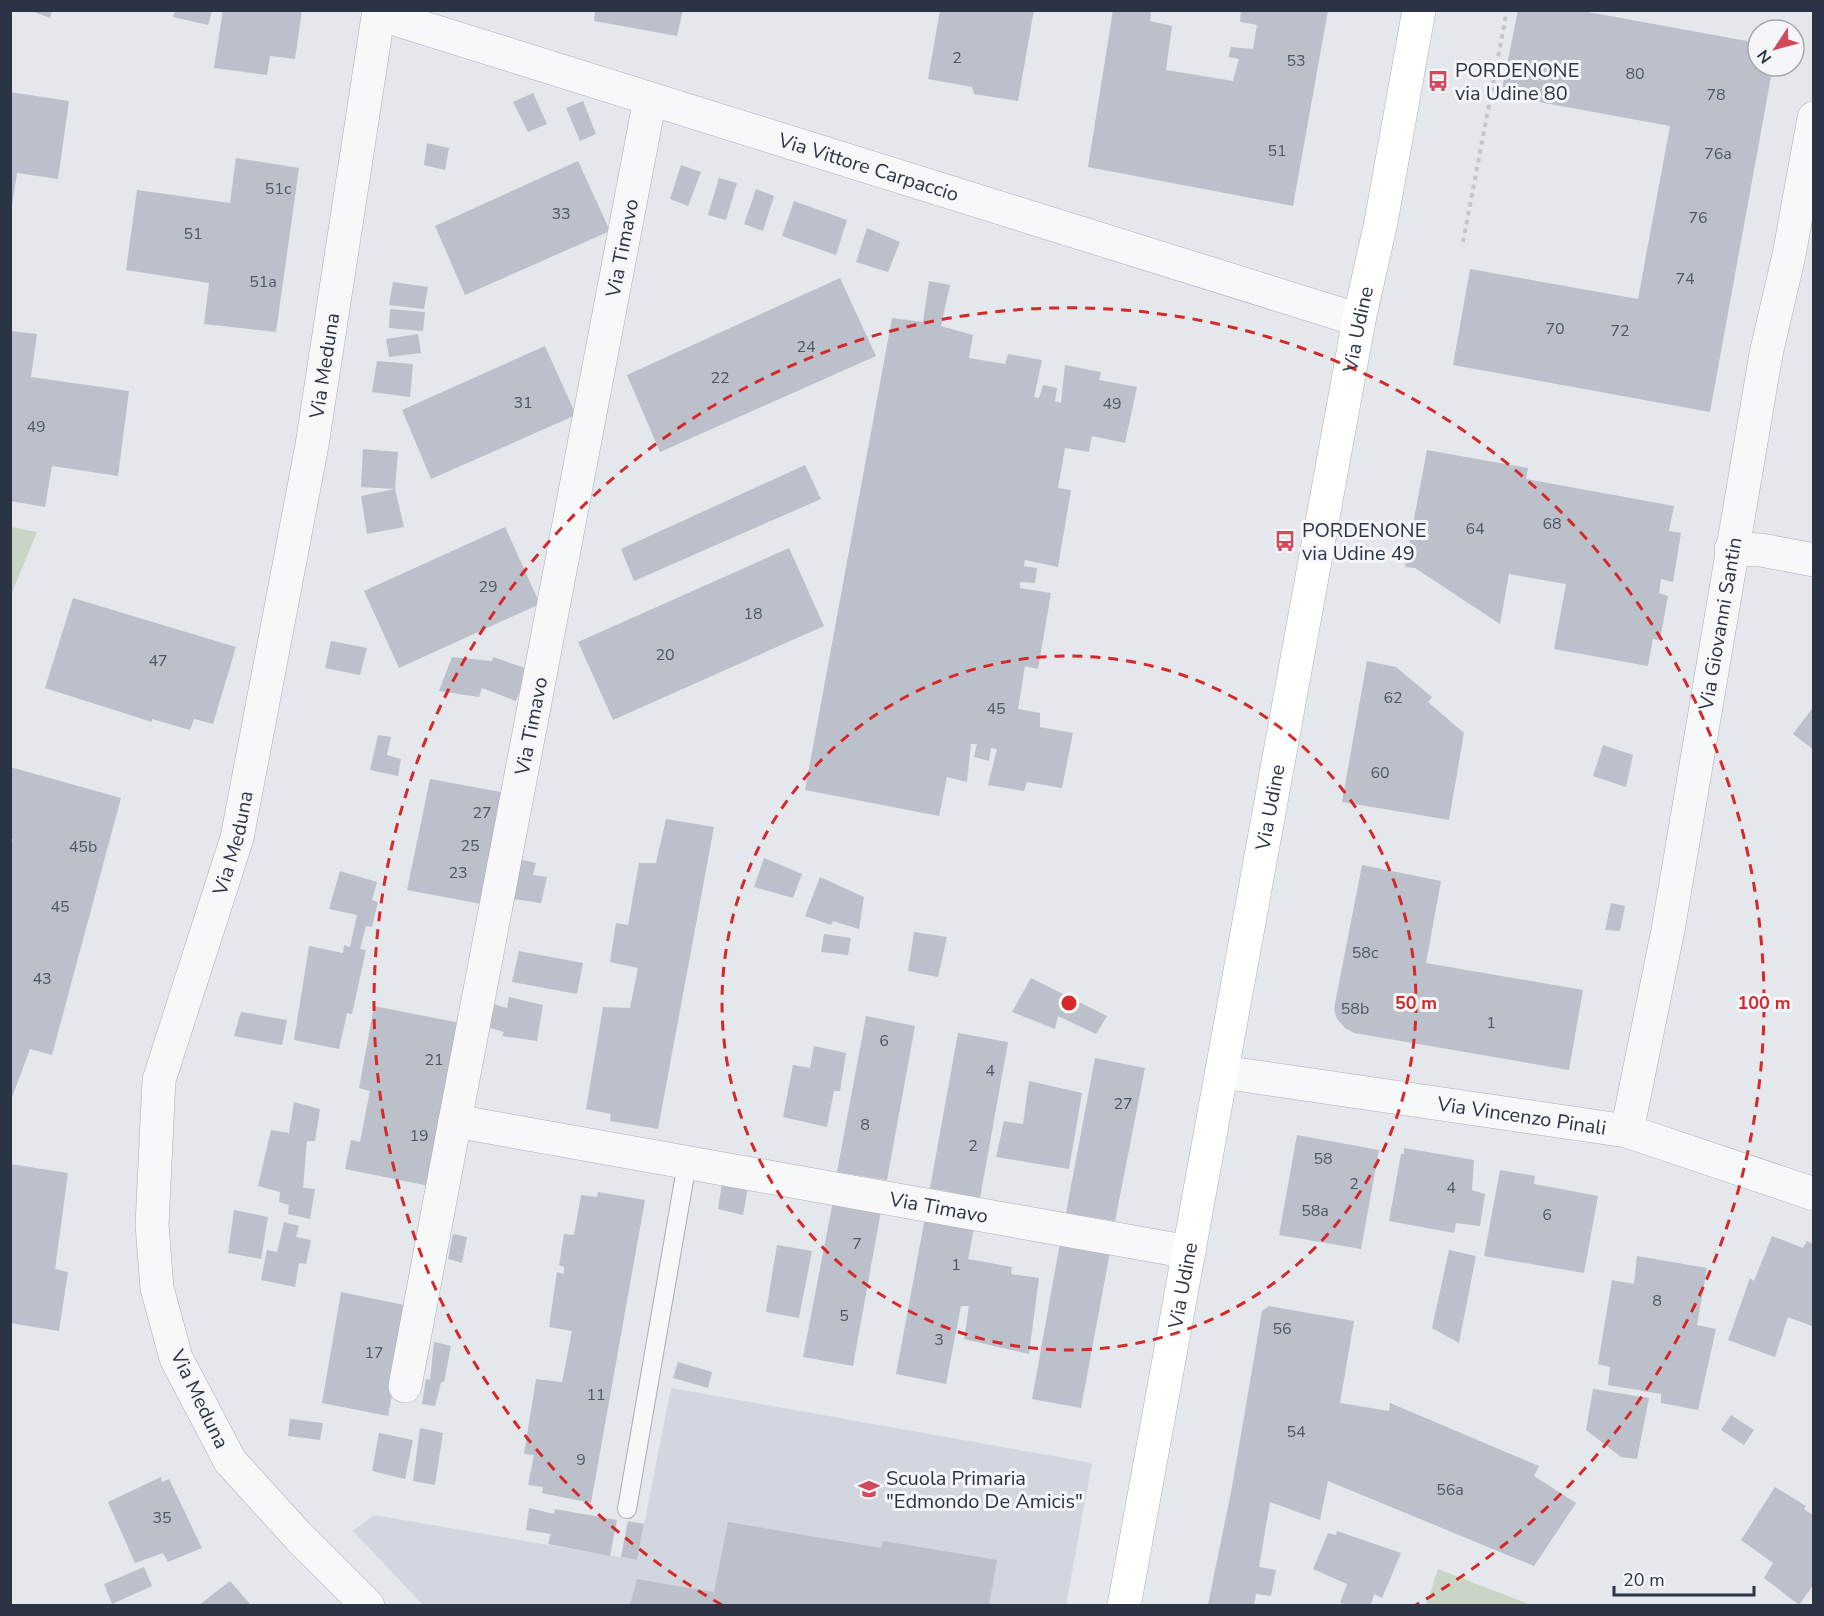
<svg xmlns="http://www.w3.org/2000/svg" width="1824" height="1616" viewBox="0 0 1824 1616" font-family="'Nunito Sans',sans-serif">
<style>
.built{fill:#d2d6de}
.green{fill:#c9d6c5}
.building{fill:#bbc0ca}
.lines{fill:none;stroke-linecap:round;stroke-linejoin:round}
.service-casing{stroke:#a9aeb7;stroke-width:20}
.minor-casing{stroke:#a9aeb7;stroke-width:34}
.secondary-casing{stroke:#a9aeb7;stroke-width:34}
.path{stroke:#c2c5cb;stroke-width:4;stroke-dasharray:4.5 4.5;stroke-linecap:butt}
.service{stroke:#f7f8fa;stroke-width:18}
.minor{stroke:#f7f8fa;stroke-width:33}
.secondary{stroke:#fff;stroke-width:33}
.ring{fill:none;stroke:#d62828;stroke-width:3;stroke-dasharray:10 8}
.labels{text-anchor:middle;stroke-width:6;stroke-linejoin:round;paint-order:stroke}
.number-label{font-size:16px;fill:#4f5766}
.poi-label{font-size:20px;fill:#2b3445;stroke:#f4f6f9;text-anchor:start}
.street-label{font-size:20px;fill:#2b3445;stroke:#f4f6f9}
.centre{fill:#d62828;stroke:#f4f6f9;stroke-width:3}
.ring-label{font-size:18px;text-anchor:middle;font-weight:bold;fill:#d62828;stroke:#f4f6f9;stroke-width:6;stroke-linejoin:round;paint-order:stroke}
</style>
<rect width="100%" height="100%" fill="#e4e7ec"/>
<path class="built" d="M671,1388L1092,1463L1066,1605H423L353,1531L374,1515L637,1560Z"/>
<path class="green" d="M11,527L37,532L11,595L10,527Z
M1438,1569L1531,1605H1426Z"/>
<path class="building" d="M29,10H52L50,18Z
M175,10H212L208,25L173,17Z
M223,10H302L295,59L270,56L267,75L214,68Z
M595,10H683L677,36L594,21Z
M940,10H1034L1018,101L974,94L972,87L928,79Z
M1113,10H1151L1150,21L1172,26L1166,70L1233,81L1239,59L1228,57L1231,47L1253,49L1257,25L1240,22L1241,10H1328L1293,206L1088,167Z
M1518,10H1577L1758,43V66H1773L1710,412L1453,365L1470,269L1638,299L1670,126L1501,95Z
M10,92L69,101L58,179L17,173L12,205Z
M533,93L547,124L528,132L513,102Z
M583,101L596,134L580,141L566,108Z
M427,143L449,148L445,170L424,165Z
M236,158L299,168L276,332L204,324L209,283L126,270L137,190L230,203Z
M578,161L610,231L465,295L435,226Z
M681,165L701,172L688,206L670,199Z
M719,178L737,183L726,220L708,215Z
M756,189L774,196L763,231L744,224Z
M794,201L847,220L836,255L782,236Z
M867,228L900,242L888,272L856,262Z
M840,278L876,356L660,452L627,375Z
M929,281L950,285L941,326L973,335L969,358L1005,364L1008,354L1042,360L1034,397L1039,398L1043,385L1057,388L1055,401L1061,403L1065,365L1101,372L1099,380L1137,387L1125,443L1092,436L1089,452L1065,448L1058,488L1071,490L1058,567L1025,560L1024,566L1037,568L1035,583L1020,582V588L1051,593L1038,669L1025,666L1018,709L1040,713V727L1073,733L1062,788L1027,782L1024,791L988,785L997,749L991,748L989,761L974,757L977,744H971L967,782L947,777L939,816L805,790L892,318L923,322Z
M393,282L428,287L424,309L389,305Z
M390,309L425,312L423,331L389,328Z
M10,331L37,334L31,377L129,391L118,476L52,466L45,507L10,501Z
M418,334L421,353L389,357L386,339Z
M545,346L576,415L431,479L402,410Z
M377,361L413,364L410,397L372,392Z
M363,449L398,452L395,489L361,487Z
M1427,450L1528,468L1526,479L1674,506L1669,531L1681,533L1673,582L1661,579L1659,593L1668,596L1660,640L1653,639L1648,666L1554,649L1566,584L1509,574L1500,624L1415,568L1405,567Z
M805,465L821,499L634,581L621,549Z
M395,489L404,527L367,534L361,496Z
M505,527L540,604L399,668L364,591Z
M789,548L824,626L613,720L578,642Z
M73,598L236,647L213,724L194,719L190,730L152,719V722L45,688Z
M331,641L367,648L360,675L325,668Z
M452,657L492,661L493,657L528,669L516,701L482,688L479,697L439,691Z
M1367,661L1396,667L1432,697L1428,702L1464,733L1449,820L1342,802Z
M1814,706V750L1793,734Z
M378,735L391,737L387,755L401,759L398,776L370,770Z
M1603,745L1633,755L1626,787L1593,776Z
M10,767L121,798L52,1055L30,1049L11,1100L10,849L13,839L10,838Z
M430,779L501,792L481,904L407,890Z
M666,819L714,827L658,1129L610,1121L611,1114L586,1109L603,1007L630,1008L638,968L610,962L616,923L628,925L639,863H656Z
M764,858L802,874L793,898L754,887Z
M518,859L536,863L533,875L547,877L541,903L514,899Z
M1362,865L1441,881L1426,963L1583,990L1569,1070L1354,1033L1345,1028L1337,1019L1334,1009Z
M340,871L377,882L372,900L378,902L372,927L366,926L360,949L366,950L352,1014L347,1013L339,1049L294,1040L309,946L343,953L344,945L350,947L357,915L329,909Z
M820,877L864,897L859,929L833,921L831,925L805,916Z
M1611,903L1625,906L1620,931L1605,930Z
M914,932L947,937L938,977L908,971Z
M824,934L851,938L848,955L821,952Z
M519,951L583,963L577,994L512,982Z
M1031,978L1107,1016L1096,1034L1058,1016L1055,1029L1012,1012Z
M509,997L543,1005L537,1041L502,1036L504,1032L490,1028L493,1004L507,1008Z
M374,1006L460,1023L429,1186L345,1169L351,1140L360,1142L370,1091L359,1088Z
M241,1012L287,1020L282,1045L234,1036Z
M866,1016L915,1026L887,1180L837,1172Z
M958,1033L1008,1042L980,1198L930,1188Z
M814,1046L846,1053L840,1091H834L827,1127L783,1117L793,1065L810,1068Z
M1095,1058L1145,1068L1115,1221L1066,1213Z
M1029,1081L1082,1093L1069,1169L996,1157L1004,1121L1023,1124Z
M294,1102L320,1109L315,1141H307L303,1188L315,1189L310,1219L288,1214L289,1205L279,1202L280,1192L258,1186L271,1130L289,1133Z
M1297,1135L1379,1150L1361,1249L1279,1235Z
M1404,1148L1474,1160L1472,1190L1485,1194L1480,1226L1456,1223L1454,1233L1389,1221L1401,1154H1404Z
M10,1164L68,1173L55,1269L68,1272L59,1331L10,1323Z
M1500,1170L1535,1176L1534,1184L1598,1196L1584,1273L1484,1256Z
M722,1183L748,1188L743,1215L718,1209Z
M598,1192L645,1200L591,1503L542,1493L543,1487L528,1485L534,1455L524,1454L536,1379L562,1382L572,1331L549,1327L557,1272L564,1274V1267L559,1265L564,1234L574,1235L581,1195L597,1197Z
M833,1201L881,1211L853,1366L803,1357Z
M234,1210L268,1217L261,1259L228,1253Z
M925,1218L974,1228L968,1259L1012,1267L1011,1274L1039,1278L1029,1354L964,1339L969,1306H961L946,1384L896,1374Z
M284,1222L299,1226L296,1237L311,1240L306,1264L299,1263L295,1287L261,1280L267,1250L277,1252Z
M453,1234L467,1237L462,1263L448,1259Z
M1772,1236L1803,1248L1807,1241L1814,1244V1327L1788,1317L1775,1357L1728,1340L1750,1278L1754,1281Z
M1060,1243L1110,1252L1081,1408L1032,1399Z
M777,1245L812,1251L799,1318L766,1312Z
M1449,1250L1476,1256L1459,1343L1432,1328Z
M1637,1256L1707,1268L1697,1325L1716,1329L1698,1410L1661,1403V1394L1608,1385L1610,1367L1598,1364L1612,1280L1634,1284Z
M341,1292L409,1306L388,1416L322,1403Z
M1269,1306L1354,1321L1340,1403L1389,1411L1390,1403L1539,1466L1534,1476L1576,1503L1534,1566L1328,1481L1320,1520L1270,1502L1259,1567L1276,1570L1271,1596L1256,1594L1254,1605H1208L1232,1487L1262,1311Z
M434,1342L451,1346L444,1382H441L435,1406L422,1404L426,1379L430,1380Z
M678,1362L712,1372L708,1388L673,1378Z
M1593,1389L1649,1398L1637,1459L1621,1457L1586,1430Z
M1731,1415L1754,1430L1744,1445L1721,1430Z
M290,1419L323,1423L320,1440L288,1436Z
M420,1428L443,1433L435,1485L413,1481Z
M379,1433L413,1440L405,1479L372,1471Z
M161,1477L162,1482L169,1479L202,1548L168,1562L163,1553L135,1563L108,1502Z
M1775,1487L1806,1506L1804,1509L1814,1516V1584L1799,1605L1764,1578L1773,1563L1741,1540Z
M529,1508L554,1514L555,1509L617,1520L610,1556L548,1544L551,1534L526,1530Z
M628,1521L644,1524L637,1560L621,1557Z
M728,1522L881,1548L883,1541L997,1560L989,1605H630L637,1579L714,1592Z
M1337,1531L1401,1553L1382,1598L1374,1594L1371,1605H1348L1340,1603L1347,1584L1313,1569L1328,1533L1336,1535Z
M144,1567L152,1586L112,1604L104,1584Z
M230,1581L251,1605H199Z"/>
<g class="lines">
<defs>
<path id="service" d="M627,1509L687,1163"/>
<g id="minor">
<path id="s1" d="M379,14L1359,320"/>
<path id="s2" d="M650,99L455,1121L1189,1252"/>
<path d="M1731,549L1761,550L1814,560"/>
<path id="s3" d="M1222,1072L1627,1131L1814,1194"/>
<path id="s4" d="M1627,1131L1668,930L1766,354L1789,255L1814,118"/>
<path d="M405,1386L455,1121"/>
<path id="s5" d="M368,1606L299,1537L230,1461L176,1358L157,1288L152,1225L159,1080L237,838L312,445L379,10"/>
</g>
<g id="secondary">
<path id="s6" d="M1124,1606L1359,320L1381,222L1419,10"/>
</g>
</defs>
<use href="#service" class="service-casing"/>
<use href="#minor" class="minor-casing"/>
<use href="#secondary" class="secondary-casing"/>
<path class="path" d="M1463,242L1507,10"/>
<use href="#service" class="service"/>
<use href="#minor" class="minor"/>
<use href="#secondary" class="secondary"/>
</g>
<g class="ring">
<circle cx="1069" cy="1003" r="347"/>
<path d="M722 1605A695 695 0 1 1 1416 1605"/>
</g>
<defs>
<symbol id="bus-bare" viewBox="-9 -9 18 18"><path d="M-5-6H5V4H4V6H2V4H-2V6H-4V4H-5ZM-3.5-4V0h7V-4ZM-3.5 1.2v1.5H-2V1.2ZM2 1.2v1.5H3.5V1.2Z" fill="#d1495b" stroke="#f4f6f9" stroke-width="2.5" paint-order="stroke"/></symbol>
<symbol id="school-bare" viewBox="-9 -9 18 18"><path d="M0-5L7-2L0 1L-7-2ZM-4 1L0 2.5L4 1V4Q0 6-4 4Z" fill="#d1495b" stroke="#f4f6f9" stroke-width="2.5" paint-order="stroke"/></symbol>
</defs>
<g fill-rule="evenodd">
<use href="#bus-bare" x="1423" y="66" width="30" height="30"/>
<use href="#bus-bare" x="1270" y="526" width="30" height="30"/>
<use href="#school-bare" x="854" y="1474" width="30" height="30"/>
</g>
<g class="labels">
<g class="number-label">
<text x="957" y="63">2</text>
<text x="1296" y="66">53</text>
<text x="1635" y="79">80</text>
<text x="1716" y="100">78</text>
<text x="1277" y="156">51</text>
<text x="1718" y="159">76a</text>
<text x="278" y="194">51c</text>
<text x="561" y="219">33</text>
<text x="1698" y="223">76</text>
<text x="193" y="239">51</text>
<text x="1685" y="284">74</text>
<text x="263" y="287">51a</text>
<text x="1555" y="334">70</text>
<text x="1620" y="336">72</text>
<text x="806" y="352">24</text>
<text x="720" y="383">22</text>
<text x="523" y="408">31</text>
<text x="1112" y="409">49</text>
<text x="36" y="432">49</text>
<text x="1552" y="529">68</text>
<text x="1475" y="534">64</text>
<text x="488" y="592">29</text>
<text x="753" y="619">18</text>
<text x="665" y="660">20</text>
<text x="158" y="666">47</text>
<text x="1393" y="703">62</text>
<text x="996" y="714">45</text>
<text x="1380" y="778">60</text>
<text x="482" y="818">27</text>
<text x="470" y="851">25</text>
<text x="83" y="852">45b</text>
<text x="458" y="878">23</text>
<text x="60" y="912">45</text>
<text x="1365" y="958">58c</text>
<text x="42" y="984">43</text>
<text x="1355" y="1014">58b</text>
<text x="1491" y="1028">1</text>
<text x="884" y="1046">6</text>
<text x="434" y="1065">21</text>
<text x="990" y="1076">4</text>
<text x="1123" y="1109">27</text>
<text x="865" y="1130">8</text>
<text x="419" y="1141">19</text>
<text x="973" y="1151">2</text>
<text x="1323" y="1164">58</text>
<text x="1354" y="1189">2</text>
<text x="1451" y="1193">4</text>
<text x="1315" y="1216">58a</text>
<text x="1547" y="1220">6</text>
<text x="857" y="1249">7</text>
<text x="956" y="1270">1</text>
<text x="1657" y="1306">8</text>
<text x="844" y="1321">5</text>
<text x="1282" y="1334">56</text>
<text x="939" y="1345">3</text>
<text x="374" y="1358">17</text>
<text x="596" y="1400">11</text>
<text x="1296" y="1437">54</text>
<text x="581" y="1465">9</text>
<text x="1450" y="1495">56a</text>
<text x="162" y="1523">35</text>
</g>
<g class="poi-label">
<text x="1455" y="77">PORDENONE<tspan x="1455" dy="23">via Udine 80</tspan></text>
<text x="1302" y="537">PORDENONE<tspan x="1302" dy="23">via Udine 49</tspan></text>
<text x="886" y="1485">Scuola Primaria<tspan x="886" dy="23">"Edmondo De Amicis"</tspan></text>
</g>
<g class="street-label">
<text dy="7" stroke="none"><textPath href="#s1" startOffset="513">Via Vittore Carpaccio</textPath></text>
<text transform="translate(622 248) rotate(-79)" y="7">Via Timavo</text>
<text dy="7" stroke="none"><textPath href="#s6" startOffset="1298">Via Udine</textPath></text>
<text dy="7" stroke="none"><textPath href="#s5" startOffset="1332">Via Meduna</textPath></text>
<text dy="7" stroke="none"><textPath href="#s4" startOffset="516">Via Giovanni Santin</textPath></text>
<text transform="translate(531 726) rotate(-79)" y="7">Via Timavo</text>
<text dy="7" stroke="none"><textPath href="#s6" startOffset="812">Via Udine</textPath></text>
<text dy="7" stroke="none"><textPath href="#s5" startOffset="846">Via Meduna</textPath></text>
<text dy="7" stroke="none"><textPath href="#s3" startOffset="303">Via Vincenzo Pinali</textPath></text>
<text dy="7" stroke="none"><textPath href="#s2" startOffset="1532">Via Timavo</textPath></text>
<text dy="7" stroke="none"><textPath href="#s6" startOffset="326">Via Udine</textPath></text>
<text transform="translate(200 1399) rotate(64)" y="7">Via Meduna</text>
</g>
</g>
<circle cx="1069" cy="1003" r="9" class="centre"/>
<g class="ring-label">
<text x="1416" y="1009">50 m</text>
<text x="1764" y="1009">100 m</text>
</g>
<rect width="1824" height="1616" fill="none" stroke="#2b3445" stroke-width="24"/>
<g transform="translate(1776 48) rotate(234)"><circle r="28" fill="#f4f6f9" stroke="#a4a8b1" stroke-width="1.5"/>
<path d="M0-4.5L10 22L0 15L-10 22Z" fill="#d1495b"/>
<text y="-9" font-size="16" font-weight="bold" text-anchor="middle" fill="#2b3445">N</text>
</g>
<path d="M1614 1586v9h140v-9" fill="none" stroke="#2b3445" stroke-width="3"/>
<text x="1623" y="1586" font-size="18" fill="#2b3445" stroke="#f4f6f9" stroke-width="4.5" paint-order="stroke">20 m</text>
</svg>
